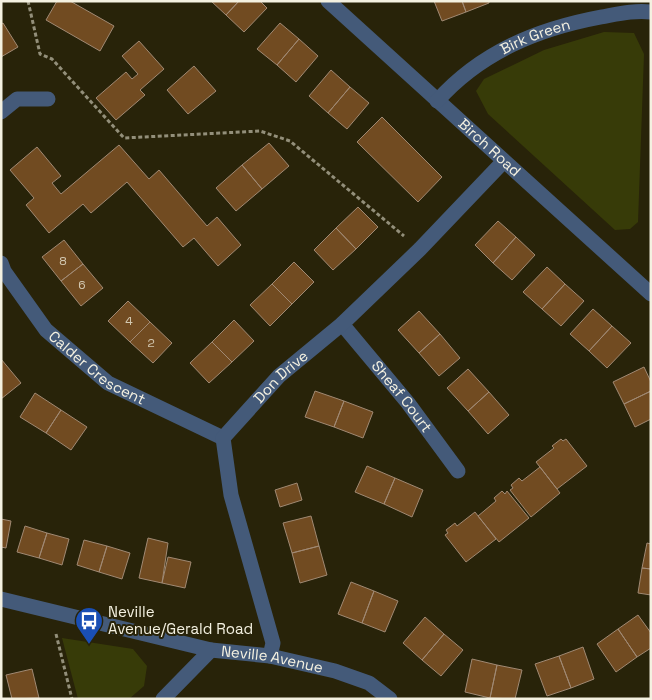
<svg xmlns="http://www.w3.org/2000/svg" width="652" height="700" viewBox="0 0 652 700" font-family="'Space Grotesk',sans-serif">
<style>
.green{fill:#373b08}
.building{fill:#714b21;stroke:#a08973}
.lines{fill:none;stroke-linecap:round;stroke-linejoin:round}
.path{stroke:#938f7a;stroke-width:3;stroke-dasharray:4 2.5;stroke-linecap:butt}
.minor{stroke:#445a79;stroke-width:15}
.labels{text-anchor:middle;stroke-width:4;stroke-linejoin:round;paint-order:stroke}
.number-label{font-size:12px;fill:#d3c8b1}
.street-label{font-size:15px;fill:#f4f1e1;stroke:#282309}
.poi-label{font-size:15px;fill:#f4f1e1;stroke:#282309;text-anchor:start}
</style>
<rect width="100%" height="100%" fill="#282309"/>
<path class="green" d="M604,32L634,33L644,54L638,222L630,229L615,230L488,114L476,91L484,79L544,50Z
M62,638L133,649L147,666L144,686L129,699H78Z"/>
<path class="building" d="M57,1H70L114,26L100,51L46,20Z
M211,1H239L226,15Z
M239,1H260L267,8L244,32L226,15Z
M434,1H462L466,12L442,21Z
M462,1H489V3L466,12Z
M3,23L18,47L1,57V24Z
M280,23L299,39L277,65L257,49Z
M299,39L318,56L296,82L277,65Z
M139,41L164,69L140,90L145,95L116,120L96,98L126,72L132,79L138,74L122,56Z
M194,66L216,91L188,114L167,90Z
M331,70L350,87L328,113L309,96Z
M350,87L369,103L347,129L328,113Z
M382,117L442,177L418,202L357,142Z
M269,143L289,166L262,189L242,165Z
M119,145L149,179L159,170L207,226L217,217L241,245L218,266L194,238L183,247L127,182L91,213L83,204L49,233L26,205L34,198L10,170L37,147L61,176L52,183L61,194Z
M242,165L262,189L236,211L216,188Z
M358,207L378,227L356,249L336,228Z
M498,221L516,237L493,263L475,245Z
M336,228L356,249L333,270L314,250Z
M516,237L535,255L512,280L493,263Z
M64,240L83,264L61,281L42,257Z
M294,262L314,282L292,304L272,284Z
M83,264L103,288L81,306L61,281Z
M547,267L565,284L542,309L523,292Z
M272,284L292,304L270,326L250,305Z
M565,284L584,301L561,326L542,309Z
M128,301L150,322L130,342L108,321Z
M593,309L612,326L589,351L570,334Z
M419,311L440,334L419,353L398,330Z
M234,320L254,341L232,362L212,342Z
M150,322L172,343L153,363L130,342Z
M612,326L631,343L607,368L589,351Z
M440,334L460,358L439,376L419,353Z
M212,342L232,362L209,383L190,363Z
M1,359L21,383L1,399Z
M644,367L651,382V391L624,404L613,382Z
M468,369L489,392L468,411L447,388Z
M315,391L344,401L334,427L305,417Z
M651,391V419L635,427L624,404Z
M489,392L509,415L488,434L468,411Z
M35,393L61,410L46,433L20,417Z
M344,401L373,412L363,438L334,427Z
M61,410L87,427L71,450L46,433Z
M561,439L563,441L566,439L587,466L557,489L536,462L554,448L552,446Z
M367,466L395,478L384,504L355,492Z
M540,467L560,493L531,517L510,490L513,488L511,485L519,478L522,481Z
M395,478L423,490L412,517L384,504Z
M297,483L302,500L280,507L275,490Z
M502,491L505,494L507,491L529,518L499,542L478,516L496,501L494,498Z
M475,512L496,539L466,562L445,535L448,533L446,530L455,523L457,526Z
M311,516L319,546L292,553L283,523Z
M1,519L11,521L6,548L1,547Z
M25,526L47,533L39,558L17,552Z
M47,533L69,539L62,565L39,558Z
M148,538L168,543L162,583L139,578Z
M84,540L107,546L99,572L77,565Z
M647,543L651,544V569L642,568Z
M107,546L130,553L122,579L99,572Z
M319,546L327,575L300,583L292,553Z
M168,557L191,562L185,588L162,583Z
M642,568L651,569V595L638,593Z
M351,582L374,591L362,623L338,614Z
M374,591L398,601L385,632L362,623Z
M638,615L651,633V648L637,657L618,629Z
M425,617L444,634L422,660L403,643Z
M618,629L637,657L616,672L597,644Z
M444,634L463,650L441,676L422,660Z
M583,647L594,679L571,688L559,656Z
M559,656L571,688L547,696L535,664Z
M472,659L497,665L490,698L465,692Z
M497,665L522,670L515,699L490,698Z
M32,669L39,698L12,699L6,675Z"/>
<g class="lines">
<path class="path" d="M28,1L40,54L52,59L124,138L260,131L290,141L404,236
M56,634L72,699"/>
<g class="minor">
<path id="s1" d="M328,1L651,294"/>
<path id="s2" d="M437,101C481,52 537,29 601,17C618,14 634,10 651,12"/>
<path d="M1,112L17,99H48"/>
<path id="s3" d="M1,263L4,271L46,330L108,383L223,438"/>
<path id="s4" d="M342,324L408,403L458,471"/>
<path id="s5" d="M1,599L211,650L270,656L335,671L369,683L390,699"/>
<path id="s6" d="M270,656L273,643L231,495L223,438L279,376L342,324L420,249L503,162"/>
<path d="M163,699L211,650"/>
</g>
</g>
<defs>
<symbol id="bus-pin" viewBox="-11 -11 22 30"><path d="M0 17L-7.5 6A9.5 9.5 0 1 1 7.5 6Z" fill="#1a4fb4" stroke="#282309"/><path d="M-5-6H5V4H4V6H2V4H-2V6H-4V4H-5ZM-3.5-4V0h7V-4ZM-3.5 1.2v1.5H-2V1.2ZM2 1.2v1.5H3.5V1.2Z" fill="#fff"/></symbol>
</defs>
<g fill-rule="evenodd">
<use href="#bus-pin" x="73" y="605" width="32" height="43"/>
</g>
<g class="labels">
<g class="number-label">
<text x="63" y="265">8</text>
<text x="82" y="289">6</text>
<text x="129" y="325">4</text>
<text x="151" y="347">2</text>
</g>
<g class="street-label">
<text dy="5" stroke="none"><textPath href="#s2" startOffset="119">Birk Green</textPath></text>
<text dy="5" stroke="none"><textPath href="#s1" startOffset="218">Birch Road</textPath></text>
<text dy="5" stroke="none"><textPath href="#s3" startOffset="145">Calder Crescent</textPath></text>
<text dy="5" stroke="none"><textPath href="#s6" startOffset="309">Don Drive</textPath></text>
<text dy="5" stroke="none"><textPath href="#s4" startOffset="94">Sheaf Court</textPath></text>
<text dy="5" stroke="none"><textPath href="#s5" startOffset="278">Neville Avenue</textPath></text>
</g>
<g class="poi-label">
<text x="108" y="617">Neville<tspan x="108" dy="17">Avenue/Gerald Road</tspan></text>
</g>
</g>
<rect width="652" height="700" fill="none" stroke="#f4f1e1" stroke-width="5"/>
</svg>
